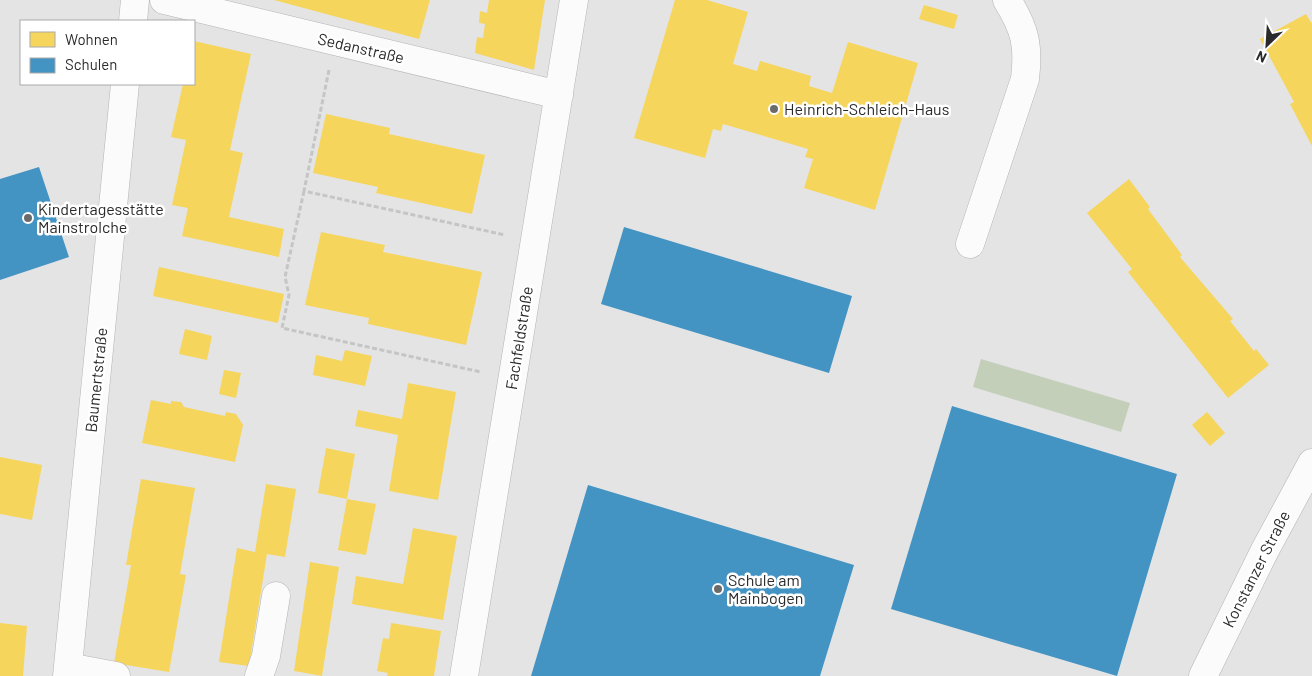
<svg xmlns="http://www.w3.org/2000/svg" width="1312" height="676" viewBox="0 0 1312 676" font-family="Barlow,sans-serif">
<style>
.garden{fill:#c3cfb9}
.homes{fill:#f6d55c}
.schools{fill:#4393c3}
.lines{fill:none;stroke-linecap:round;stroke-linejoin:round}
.minor-casing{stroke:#b4b4b5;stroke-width:29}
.path{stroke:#c4c5c5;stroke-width:3;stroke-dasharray:5 2.5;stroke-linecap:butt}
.minor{stroke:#fbfbfb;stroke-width:28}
.poi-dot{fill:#6b6b6c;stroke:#fff;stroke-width:2}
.labels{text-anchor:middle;stroke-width:5;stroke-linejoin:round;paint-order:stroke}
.street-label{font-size:16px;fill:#2a2a2b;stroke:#fff}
.poi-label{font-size:16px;fill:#2a2a2b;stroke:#fff;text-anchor:start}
</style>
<rect width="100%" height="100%" fill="#e4e4e5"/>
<path class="garden" d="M981,359L1130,403L1121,432L973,387Z"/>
<path class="homes" d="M274,0H430L419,39Z
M489,0H545L534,70L475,53L477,37L483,38L485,24L479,23L480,11L487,13Z
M675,0H707L748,12L733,64L757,71L760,61L811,76L809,86L832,93L848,42L918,63L875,210L804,188L813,159L805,157L808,149L723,124L721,131L713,129L705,158L634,138Z
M924,5L958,15L954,29L919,19Z
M1306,14L1312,24V146L1290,104L1294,102L1260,39Z
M194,41L251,54L230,150L243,153L229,217L284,229L279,257L182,236L188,208L172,205L186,140L171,137L183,84H194Z
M326,114L390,128L389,134L485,155L472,214L376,193L378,187L313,173Z
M1129,179L1150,207L1148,209L1182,255L1180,257L1233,319L1230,321L1254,351L1256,349L1269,365L1228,398L1128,272L1132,269L1087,213Z
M321,232L385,245L383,252L482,272L466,345L368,324L369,318L305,305Z
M159,267L284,294L278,323L153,296Z
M185,329L212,336L207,360L179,354Z
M345,350L372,356L365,386L313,375L316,355L342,361Z
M224,370L241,373L236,398L219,394Z
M408,383L456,392L438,500L389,491L398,435L355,426L358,410L402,419Z
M151,400L171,404V401L181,402L184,407L225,416L226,412L236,414L243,425L235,462L142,443Z
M1207,412L1225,433L1210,446L1192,425Z
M326,448L355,454L347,499L376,504L366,555L338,550L347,499L318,493Z
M0,457L42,465L32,520L0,514Z
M141,479L195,488L180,574L186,575L169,672L114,663L131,565H126Z
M266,484L296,489L285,557L267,554L249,666L219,662L237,548L255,552Z
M413,528L457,536L443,620L352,604L356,576L403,584Z
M310,562L339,567L322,676L294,671Z
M0,623L27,626L23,676H0Z
M391,623L441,631L434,676H387L388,673L377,671L383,638L389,639Z"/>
<path class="schools" d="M39,167L69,257L0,280V179Z
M624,227L852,296L829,373L601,304Z
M952,406L1177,474L1117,676L891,609Z
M588,485L854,565L820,676H531Z"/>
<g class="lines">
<defs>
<path id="minor" d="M164,0L559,95
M133,21L135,0
M970,244L1025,79C1029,45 1025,29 1007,0
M68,667L116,676
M67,676L125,84
M259,676L266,656L276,596
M464,676L574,0
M1203,676L1265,550L1312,463"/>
</defs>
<use href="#minor" class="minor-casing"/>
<path class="path" d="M329,70L304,191L505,235
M304,191L285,277L289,295L282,328L481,372"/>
<use href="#minor" class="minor"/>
</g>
<g class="poi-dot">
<circle cx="774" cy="109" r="5"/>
<circle cx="28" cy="218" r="5"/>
<circle cx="718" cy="589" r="5"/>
</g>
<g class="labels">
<g class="street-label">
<text transform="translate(361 48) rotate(13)" y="6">Sedanstraße</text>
<text transform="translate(519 338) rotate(-81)" y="6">Fachfeldstraße</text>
<text transform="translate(96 380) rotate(-84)" y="6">Baumertstraße</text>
<text transform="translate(1256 569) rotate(-63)" y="6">Konstanzer Straße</text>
</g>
<g class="poi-label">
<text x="784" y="115">Heinrich-Schleich-Haus</text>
<text x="38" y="215">Kindertagesstätte<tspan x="38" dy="18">Mainstrolche</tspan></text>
<text x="728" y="586">Schule am<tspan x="728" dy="18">Mainbogen</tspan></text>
</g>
</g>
<rect x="20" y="20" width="175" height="65" fill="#ffffff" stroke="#aaaaaa"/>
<rect x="30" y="32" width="25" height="15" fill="#f6d55c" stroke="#aaaaaa"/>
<text x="65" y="45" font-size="15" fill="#2a2a2b">Wohnen</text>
<rect x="30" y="58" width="25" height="15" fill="#4393c3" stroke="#aaaaaa"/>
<text x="65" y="70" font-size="15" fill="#2a2a2b">Schulen</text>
<g transform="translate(1267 45) rotate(205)" stroke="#ffffff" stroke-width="4" paint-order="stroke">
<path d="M0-4L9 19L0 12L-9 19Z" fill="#2a2a2b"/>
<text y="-8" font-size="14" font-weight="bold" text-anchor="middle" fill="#2a2a2b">N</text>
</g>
</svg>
